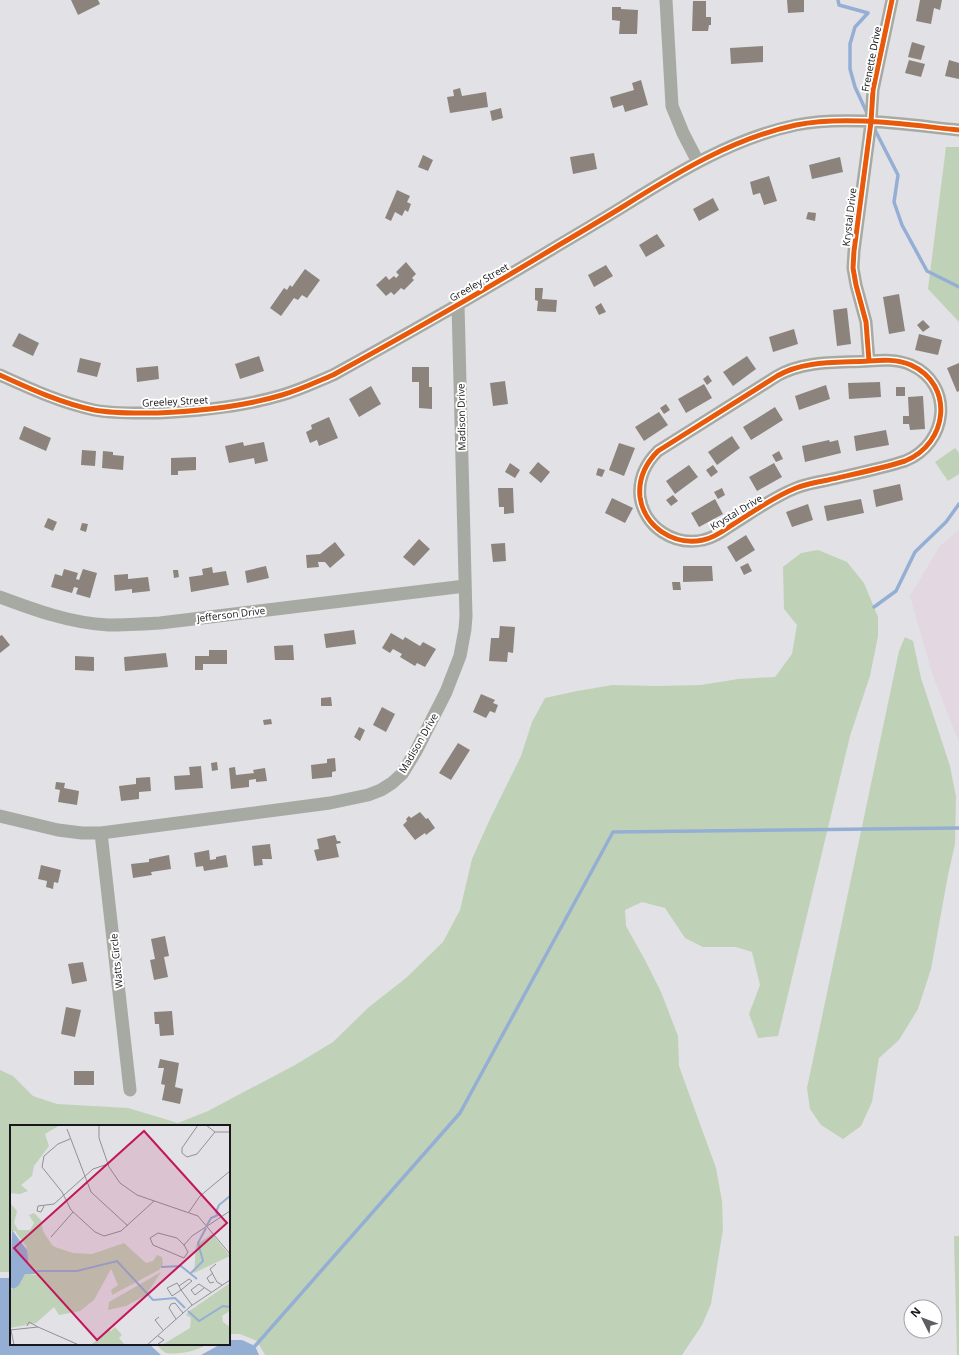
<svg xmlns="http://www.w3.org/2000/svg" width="959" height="1355" viewBox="0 0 959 1355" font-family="'Open Sans',sans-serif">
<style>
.commercial{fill:#e3d7e1}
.green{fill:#bfd2b7}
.water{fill:#95afd4}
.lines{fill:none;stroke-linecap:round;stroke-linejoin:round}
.stream{stroke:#95afd4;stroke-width:3.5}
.building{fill:#8c847c}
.minor{stroke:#a6aaa2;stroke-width:13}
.cycleway-casing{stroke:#fff;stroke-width:8}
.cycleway{stroke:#e8590c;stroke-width:5}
.labels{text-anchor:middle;stroke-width:4;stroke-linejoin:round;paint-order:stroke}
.street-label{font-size:10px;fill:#18181c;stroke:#fff}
.inset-river{fill:none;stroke:#95afd4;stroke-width:2}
.inset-road{fill:none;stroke:#919195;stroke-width:1}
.view{fill:#c2185b;fill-opacity:0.15;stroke:#c2185b;stroke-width:2}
.inset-edge{fill:none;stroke:#18181c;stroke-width:2}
</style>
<rect width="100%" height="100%" fill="#e1e1e6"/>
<path class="commercial" d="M959,530V742L933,676L910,596L940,546Z"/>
<path class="green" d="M946,147H959V322L928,289Z
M955,448L959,453V474L948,481L935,462Z
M818,550L847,562L864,583L878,617V636L870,676L850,736L778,1036L758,1038L749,1014L760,985L752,952L736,947H703L685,938L665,908L642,902L625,910L626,926L645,960L661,992L678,1036L679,1066L716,1168L722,1201L723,1229L711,1304L702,1325L682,1355H265L257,1341L240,1334H229V1126H11V1272H0V1070L13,1076L33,1096L57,1104L128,1108L178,1123L208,1111L295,1065L333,1042L369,1007L406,978L443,942L460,910L472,859L490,819L521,756L532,722L545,698L577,691L613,685L657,686L701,685L738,679L775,677L792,654L797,625L784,609L783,567L801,553Z
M905,637L913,641L921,678L950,766L956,797L955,844L948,875L931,969L918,1009L899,1040L879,1058L872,1102L861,1126L843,1139L821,1125L810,1109L807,1088L899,651Z
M954,1236H959V1355H957Z
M156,1344H208C196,1351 180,1355 166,1353C162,1351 159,1347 156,1344Z"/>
<path class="water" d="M0,1278H11V1344H149L161,1355H0Z
M229,1340H242L255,1346L259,1355H201L221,1344H229Z"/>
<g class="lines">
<path class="stream" d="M838,0L839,5L868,13L855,27L850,44V69L855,87L867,113
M874,128L898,175L894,202L902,225L927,271L959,287
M874,607L896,591L915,552L946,522L959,504
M255,1346L460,1113L613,832L959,828"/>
</g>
<path class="building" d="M71,0H98L100,4L78,15Z
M787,0H804V12L788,13Z
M920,0H942L940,10L934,8L931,24L916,21Z
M693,1H706V17H711V25H709L708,31H692Z
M612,7H621V9L638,10L637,34H619L620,21L612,20Z
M912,42L925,46L921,60L908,57Z
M763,46V62L731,64L730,48Z
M909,60L925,64L921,77L905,73Z
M949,60L959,63V79L945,76Z
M641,80L648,105L625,112L623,105L613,108L610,97L634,90L632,83Z
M460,88L462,96L486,92L488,107L450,113L447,97L454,96L453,90Z
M501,108L503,118L492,121L490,111Z
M594,153L597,169L573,174L570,157Z
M423,155L433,160L428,171L418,167Z
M840,157L843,172L812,179L809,165Z
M769,176L777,201L764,205L760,193L753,195L750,182Z
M397,190L410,196L407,202L411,204L408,212L405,210L402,216L395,212L391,221L385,218Z
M713,198L719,210L699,221L693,209Z
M808,212L816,213L815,221L806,219Z
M657,234L665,246L646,257L639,245Z
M406,262L416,274L412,278L414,280L404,290L401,288L394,295L391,292L386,296L376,285L386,276L389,280L394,276L396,278L399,275L396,272Z
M606,265L613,276L594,287L588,275Z
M305,269L320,280L307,298L302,295L298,300L294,298L281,316L270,308L284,288L287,290L290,285L292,287Z
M535,288H543L542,299L557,300L556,312L537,311L538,301L535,300Z
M899,294L905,331L889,334L883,297Z
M601,303L606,312L599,315L595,307Z
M847,308L851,344L837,346L833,310Z
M923,320L930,327L923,332L917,325Z
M794,329L798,344L773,352L769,337Z
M19,333L39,343L33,356L12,346Z
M919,334L942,340L938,355L915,350Z
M259,356L264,371L240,379L235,364Z
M747,356L756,369L733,386L723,372Z
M80,358L101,363L97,377L77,372Z
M959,363V391L957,392L947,368Z
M158,366L159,379L137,382L136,368Z
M412,367H429V387H432V409L419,408V382H412Z
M708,375L712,381L707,385L703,379Z
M505,381L508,404L493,406L490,383Z
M880,382L881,397L849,399L848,383Z
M704,384L712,398L686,413L678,399Z
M826,385L830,399L799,410L795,396Z
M371,386L381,404L359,417L349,399Z
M896,387H905V396H896Z
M923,396L925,429L910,430L909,424H903V416H909L908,397Z
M666,404L670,410L664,414L660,408Z
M775,407L783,420L751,440L743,427Z
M659,412L668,425L644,441L635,427Z
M329,417L338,438L319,446L317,440L310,443L306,432L312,429L311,425Z
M24,426L51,438L46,451L19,439Z
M886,430L889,445L856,451L854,436Z
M732,436L740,448L717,465L708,452Z
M829,440L830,442L838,440L841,453L805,462L802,446Z
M243,442L244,446L264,442L268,461L255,464L254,458L229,463L225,446Z
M619,443L635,448L624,476L609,470Z
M82,450L96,451L95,466L81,465Z
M103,451L113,452V455L124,456L123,470L102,468Z
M779,451L783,459L776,462L772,455Z
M196,457V470L178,471V475H171V458Z
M538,462L550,472L541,483L529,473Z
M510,463L520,470L515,478L505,472Z
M774,463L782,477L757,491L749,477Z
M689,465L698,477L675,494L666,481Z
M713,465L718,472L711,477L706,470Z
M598,468L605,470L602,477L596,475Z
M900,484L903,500L876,507L873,490Z
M498,488H513L514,513L504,514V507H499Z
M722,488L725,495L718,499L714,492Z
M673,495L678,501L671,506L666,500Z
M612,498L633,508L625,523L605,513Z
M715,499L723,514L699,527L691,513Z
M861,499L864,513L827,521L824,506Z
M808,504L813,520L792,527L786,512Z
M48,518L57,522L53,531L44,527Z
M82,523L88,524L86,532L80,530Z
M746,535L755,550L736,562L727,547Z
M419,539L430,549L414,566L403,557Z
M335,542L345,555L330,568L325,562H318L319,567L307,568L306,555L320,554Z
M505,543L506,561L493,562L491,544Z
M748,563L752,571L744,575L740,567Z
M266,566L269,578L247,583L245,571Z
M683,566H712L713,581L683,582Z
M212,567L213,573L226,571L229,585L191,592L189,577L203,575L202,569Z
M64,569L78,573L76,579L79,580L83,569L97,573L90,598L76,594L78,588L74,587L72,593L51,587L55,574L62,576Z
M173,570H178L179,577L174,578Z
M128,574V579L148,577L150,591L132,593V589L115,591L114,575Z
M672,582H680L681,590H673Z
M500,626L515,627L513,653L508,652L507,662L489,661L491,638H499Z
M354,630L356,644L326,648L324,634Z
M391,633L403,640L405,637L420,646L423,642L436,649L425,667L417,663L415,666L400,657L402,654L393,649L390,653L382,648Z
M2,635L10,645L0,653V636Z
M293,645L294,660H275L274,646Z
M209,650H227V664H203V670H195V656H209Z
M166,653L168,667L125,671L124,657Z
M75,656L94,657V671L75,670Z
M481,694L495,700L493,703L498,705L495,713L490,711L486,718L473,712Z
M331,697L332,706H321V698Z
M382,707L395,714L386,732L373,725Z
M271,719L272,724L264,725L263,720Z
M359,727L365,730L360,741L354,737Z
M458,743L470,750L451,780L439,773Z
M335,758L336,771L332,772V777L312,779L311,765L327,763V759Z
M217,762L218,770L212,771L211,763Z
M201,766L203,788L175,790L174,776L190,775L189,767Z
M235,767L236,775L254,773L253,770L265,768L267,781L256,782V779L249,780V787L231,789L229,768Z
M150,777L151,791L139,792V799L121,801L119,786L136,784V778Z
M56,782L65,783L64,788L79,791L77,805L58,802L60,790L55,789Z
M420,812L426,819L428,818L435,828L426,835L425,833L415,840L403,825L407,821L406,819L409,816L411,818Z
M335,835L337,841H340L341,843L336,844L339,857L317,861L314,850L319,849L317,839Z
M270,844L272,859H262L263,865L254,866L252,846Z
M209,850L210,860L216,859V857L226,855L228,867L204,871L203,866L196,867L194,853Z
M169,855L171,869L151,872L152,875L133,878L131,864L149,862V859Z
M41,865L61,870L58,883L54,882L53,889L46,887L47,881L38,879Z
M165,936L169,956L164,957L168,977L154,980L150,960L155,959L151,939Z
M83,962L87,981L72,984L68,964Z
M66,1007L81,1010L75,1037L61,1034Z
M172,1011L174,1035L160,1036L159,1024H155L154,1012Z
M160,1059L179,1063L175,1087L183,1089L180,1104L162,1100L165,1085L161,1084L164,1068H158Z
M74,1071H94V1085H74Z"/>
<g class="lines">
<path class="minor" d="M666,0L672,106L683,133L698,162
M869,361C838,363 804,360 777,376L658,451C646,463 638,478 640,497C642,511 650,524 662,532C674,540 689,543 703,540C714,538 723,531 732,525C753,512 773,497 796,488C806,484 817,482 828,480C854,474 880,469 905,461C948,444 955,385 911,365C897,359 883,360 869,361L866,322L856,285L853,268L854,251L871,122L873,90L892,0
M0,375C31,389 61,403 94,410C115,414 137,413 158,413C200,411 242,407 282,395C300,390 316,382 333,375C409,333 485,290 559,245C581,232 603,219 624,206C678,172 734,138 796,125C847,115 908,125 959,130
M0,597C35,610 70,623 108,625C125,625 143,624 160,623L465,586
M0,816L58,830L82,833H101L330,803L368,795L381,790L392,783L402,774L416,751L446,692L460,656L465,629L466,616L458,305
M101,833L130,1090"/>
<defs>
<path id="cycleway" d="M869,361C838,363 804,360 777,376L658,451C646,463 638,478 640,497C642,511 650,524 662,532C674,540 689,543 703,540C714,538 723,531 732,525C753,512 773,497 796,488C806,484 817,482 828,480C854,474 880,469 905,461C948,444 955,385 911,365C897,359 883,360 869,361L866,322L856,285L853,268L854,251L871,122L873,90L892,0
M0,375C31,389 61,403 94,410C115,414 137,413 158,413C200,411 242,407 282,395C300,390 316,382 333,375C409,333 485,290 559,245C581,232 603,219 624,206C678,172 734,138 796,125C847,115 908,125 959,130"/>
</defs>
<use href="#cycleway" class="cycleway-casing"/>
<use href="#cycleway" class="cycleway"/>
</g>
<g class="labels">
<g class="street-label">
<text transform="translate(871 59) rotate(-79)" y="4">Frenette Drive</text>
<text transform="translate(849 217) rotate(-83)" y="4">Krystal Drive</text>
<text transform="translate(479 282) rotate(-30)" y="4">Greeley Street</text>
<text transform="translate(175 401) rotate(-3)" y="4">Greeley Street</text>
<text transform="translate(461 417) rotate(-91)" y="4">Madison Drive</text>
<text transform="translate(736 512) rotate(-31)" y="4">Krystal Drive</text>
<text transform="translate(231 614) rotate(-7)" y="4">Jefferson Drive</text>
<text transform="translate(418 743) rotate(-60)" y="4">Madison Drive</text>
<text transform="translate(116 961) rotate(-96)" y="4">Watts Circle</text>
</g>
</g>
<g transform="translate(10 1125)">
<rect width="220" height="220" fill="#e1e1e6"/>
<path d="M0,0H50L35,9L39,21L24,41L22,51L11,60L18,66L10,69L0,68ZM0,78L7,86L4,98L8,105H20L24,98L19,90L24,88L31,95L33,106L42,120L45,122L63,128L82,129L114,118L136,138L143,136L147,130L152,132L153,139L149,145L102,170L101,165L108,160L101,144L84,175L70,186L49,190L44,182L26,198L0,203V163L5,164L15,148L25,150L28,146L19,140L16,121L5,106H0ZM202,109L220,131L184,148L186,120ZM151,147L136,170L116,181L98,185L99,177ZM220,158V186L212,191L213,197L220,202V220H152L180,203L181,193L176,190L178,187ZM105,202L112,210L109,213L115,220H81L98,204L101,206Z" fill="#bfd2b7"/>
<path d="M2,105L17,125L19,141L27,146L25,149H15L9,160L4,164L0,162Z" fill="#95afd4"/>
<path class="inset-river" d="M197,100L201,93L208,90L206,87L209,80L220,71M151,142L171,141L187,154M27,146H67L107,136L143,175L165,173L175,183M181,148L193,136L188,118L196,103M178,186L189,196L213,181L220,182"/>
<path class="inset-road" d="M89,0V13L99,42L110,58L127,70L188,91L220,129M188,0L172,23V28L177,32L187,29L205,7M196,0L205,7H220M57,4L81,67L118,101M60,14L48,19L34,31L32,42L52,67L61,85L85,107L94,111L111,106L144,76M34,81L31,87L27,86L28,81L44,79L83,44L98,39M179,87L190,71L220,46M41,112L63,87M174,120L167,113L148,108L140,113L143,120L174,133L178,127L174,120L182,111L220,86M206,139L200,144L207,157L212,160M203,148L197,153L200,158L204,157M169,161L167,158L157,163L162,171L171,165L169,161L179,154L182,156L171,165L182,180M194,163L185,170L181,165L189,159L201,167M149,192L145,195L153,205M166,194L159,183L161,179L165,178L173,188M17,201L19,197L28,202M0,205L28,202L69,220M1,205L4,220M148,211L154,215L148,219M137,220L181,181L220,155"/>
<path class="view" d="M134,6L217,98L87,215L4,123Z"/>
<rect width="220" height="220" class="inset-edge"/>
</g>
<g transform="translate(923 1319) rotate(312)"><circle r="19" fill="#ffffff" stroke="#a3a3a4"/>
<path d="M0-3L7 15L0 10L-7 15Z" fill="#5e5e63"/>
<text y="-6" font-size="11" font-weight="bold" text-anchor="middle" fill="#18181c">N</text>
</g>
</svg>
